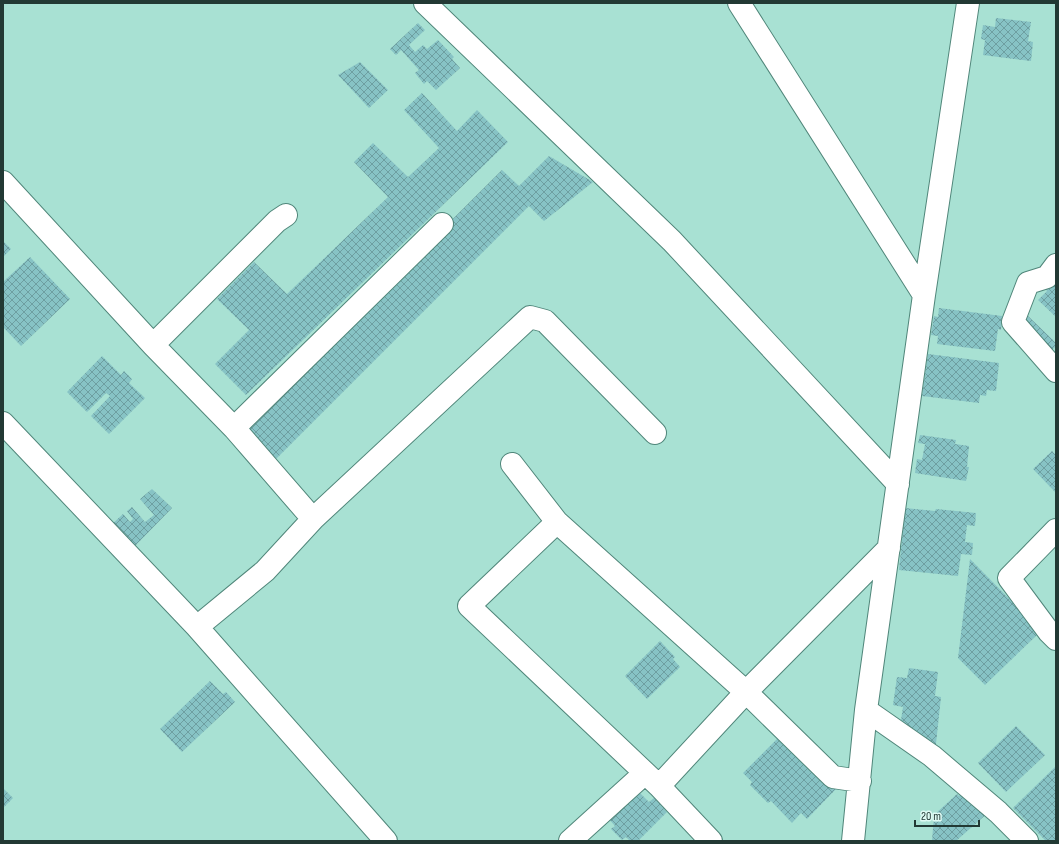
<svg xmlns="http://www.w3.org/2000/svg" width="1059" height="844" viewBox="0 0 1059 844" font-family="'Sofia Sans Condensed',sans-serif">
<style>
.building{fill:url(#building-cross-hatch)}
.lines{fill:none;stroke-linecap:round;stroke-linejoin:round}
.street-casing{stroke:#50867a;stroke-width:24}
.street{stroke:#fff;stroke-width:22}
</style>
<defs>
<pattern id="building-cross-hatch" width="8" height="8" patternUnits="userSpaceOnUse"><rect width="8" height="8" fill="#87c3c5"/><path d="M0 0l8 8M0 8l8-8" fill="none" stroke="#6e9fa1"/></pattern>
</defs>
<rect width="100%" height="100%" fill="#a8e1d3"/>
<path class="building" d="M996,18L1031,22L1028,41L1033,42L1031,61L983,55L985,40L981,39L983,25L995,27Z
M418,23L425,30L409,45L415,52L423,45L427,49L438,40L454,57L452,59L460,68L436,90L427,81L424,84L415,73L419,70L401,50L396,55L390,49Z
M360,62L388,90L369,108L338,75Z
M422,93L457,131L477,110L508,142L246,395L215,364L249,330L217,299L254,262L287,294L388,197L354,162L373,143L408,177L439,148L404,110Z
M549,156L593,182L544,221L529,206L271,464L239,432L502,170L519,186Z
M3,241L11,249L3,257Z
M30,257L70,299L21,346L3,327V282Z
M1051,282L1056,286V317L1038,300L1047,291L1045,288Z
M939,308L1002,316L1001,330L998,329L995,351L937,344L938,336L931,335L934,316L938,317Z
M1028,316L1056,343V346L1043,359L1014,331Z
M928,354L999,363L996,391L987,390L986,396L980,395L979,403L922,396Z
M102,356L121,375L124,371L132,379L129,383L145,398L109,434L91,416L110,396L106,393L87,412L67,392Z
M920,435L956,440L955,444L969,446L967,467H969L966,481L915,473L917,459L922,460L925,444L918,443Z
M1052,451L1056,455V493L1033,469Z
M152,489L172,508L134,547L110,526L123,514L130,522L133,519L127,511L132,507L145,522L154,515L140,499Z
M905,508L935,511L936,509L976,513L975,526L967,525L965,542L973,543L972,555L961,554L958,576L899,570Z
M970,559L1041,631L985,685L958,658Z
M660,641L675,657L673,659L680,667L647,699L625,676Z
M909,668L938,672L935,696L941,697L935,753L924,746L925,737L919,736L901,720L903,707L893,705L897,677L907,678Z
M210,681L223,694L226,692L235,702L182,752L160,729Z
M1016,726L1045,755L1006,792L978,763Z
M782,734L836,789L807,819L801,813L792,823L771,801L768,803L750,785L752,782L743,773Z
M1056,766V841H1046L1013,808Z
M969,787L990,811L956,841H932L934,815L957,794L959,796Z
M3,788L13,798L3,808Z
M639,792L649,802L654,798L667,812L638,841H630L626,837L622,840L611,829L615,826L607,817Z"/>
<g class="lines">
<defs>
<path id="street" d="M425,3L672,241L898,484
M739,3L924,295L968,3
M3,182L153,345L234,428L313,519
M1056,265L1047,277L1028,283L1013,322L1056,371
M153,345L277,221L286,215
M3,423L197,627L386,841
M234,428L442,224
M512,464L557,522
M1056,530L1009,578L1049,632L1056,639
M197,627L265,571L313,519L530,317L545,321L655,433
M866,710L924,295
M860,781L833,777L746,692L659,786L469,606L557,522L746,692L889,548
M659,786L711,841
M570,841L645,773
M853,841L866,710L932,756L998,812L1027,841"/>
</defs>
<use href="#street" class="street-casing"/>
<use href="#street" class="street"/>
</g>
<rect width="1059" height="844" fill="none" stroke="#223934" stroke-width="8"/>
<path d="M915 820v6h64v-6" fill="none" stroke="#223934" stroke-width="2"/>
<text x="921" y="820" font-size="12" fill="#223934" stroke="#dffbf4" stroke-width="3" paint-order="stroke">20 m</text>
</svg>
